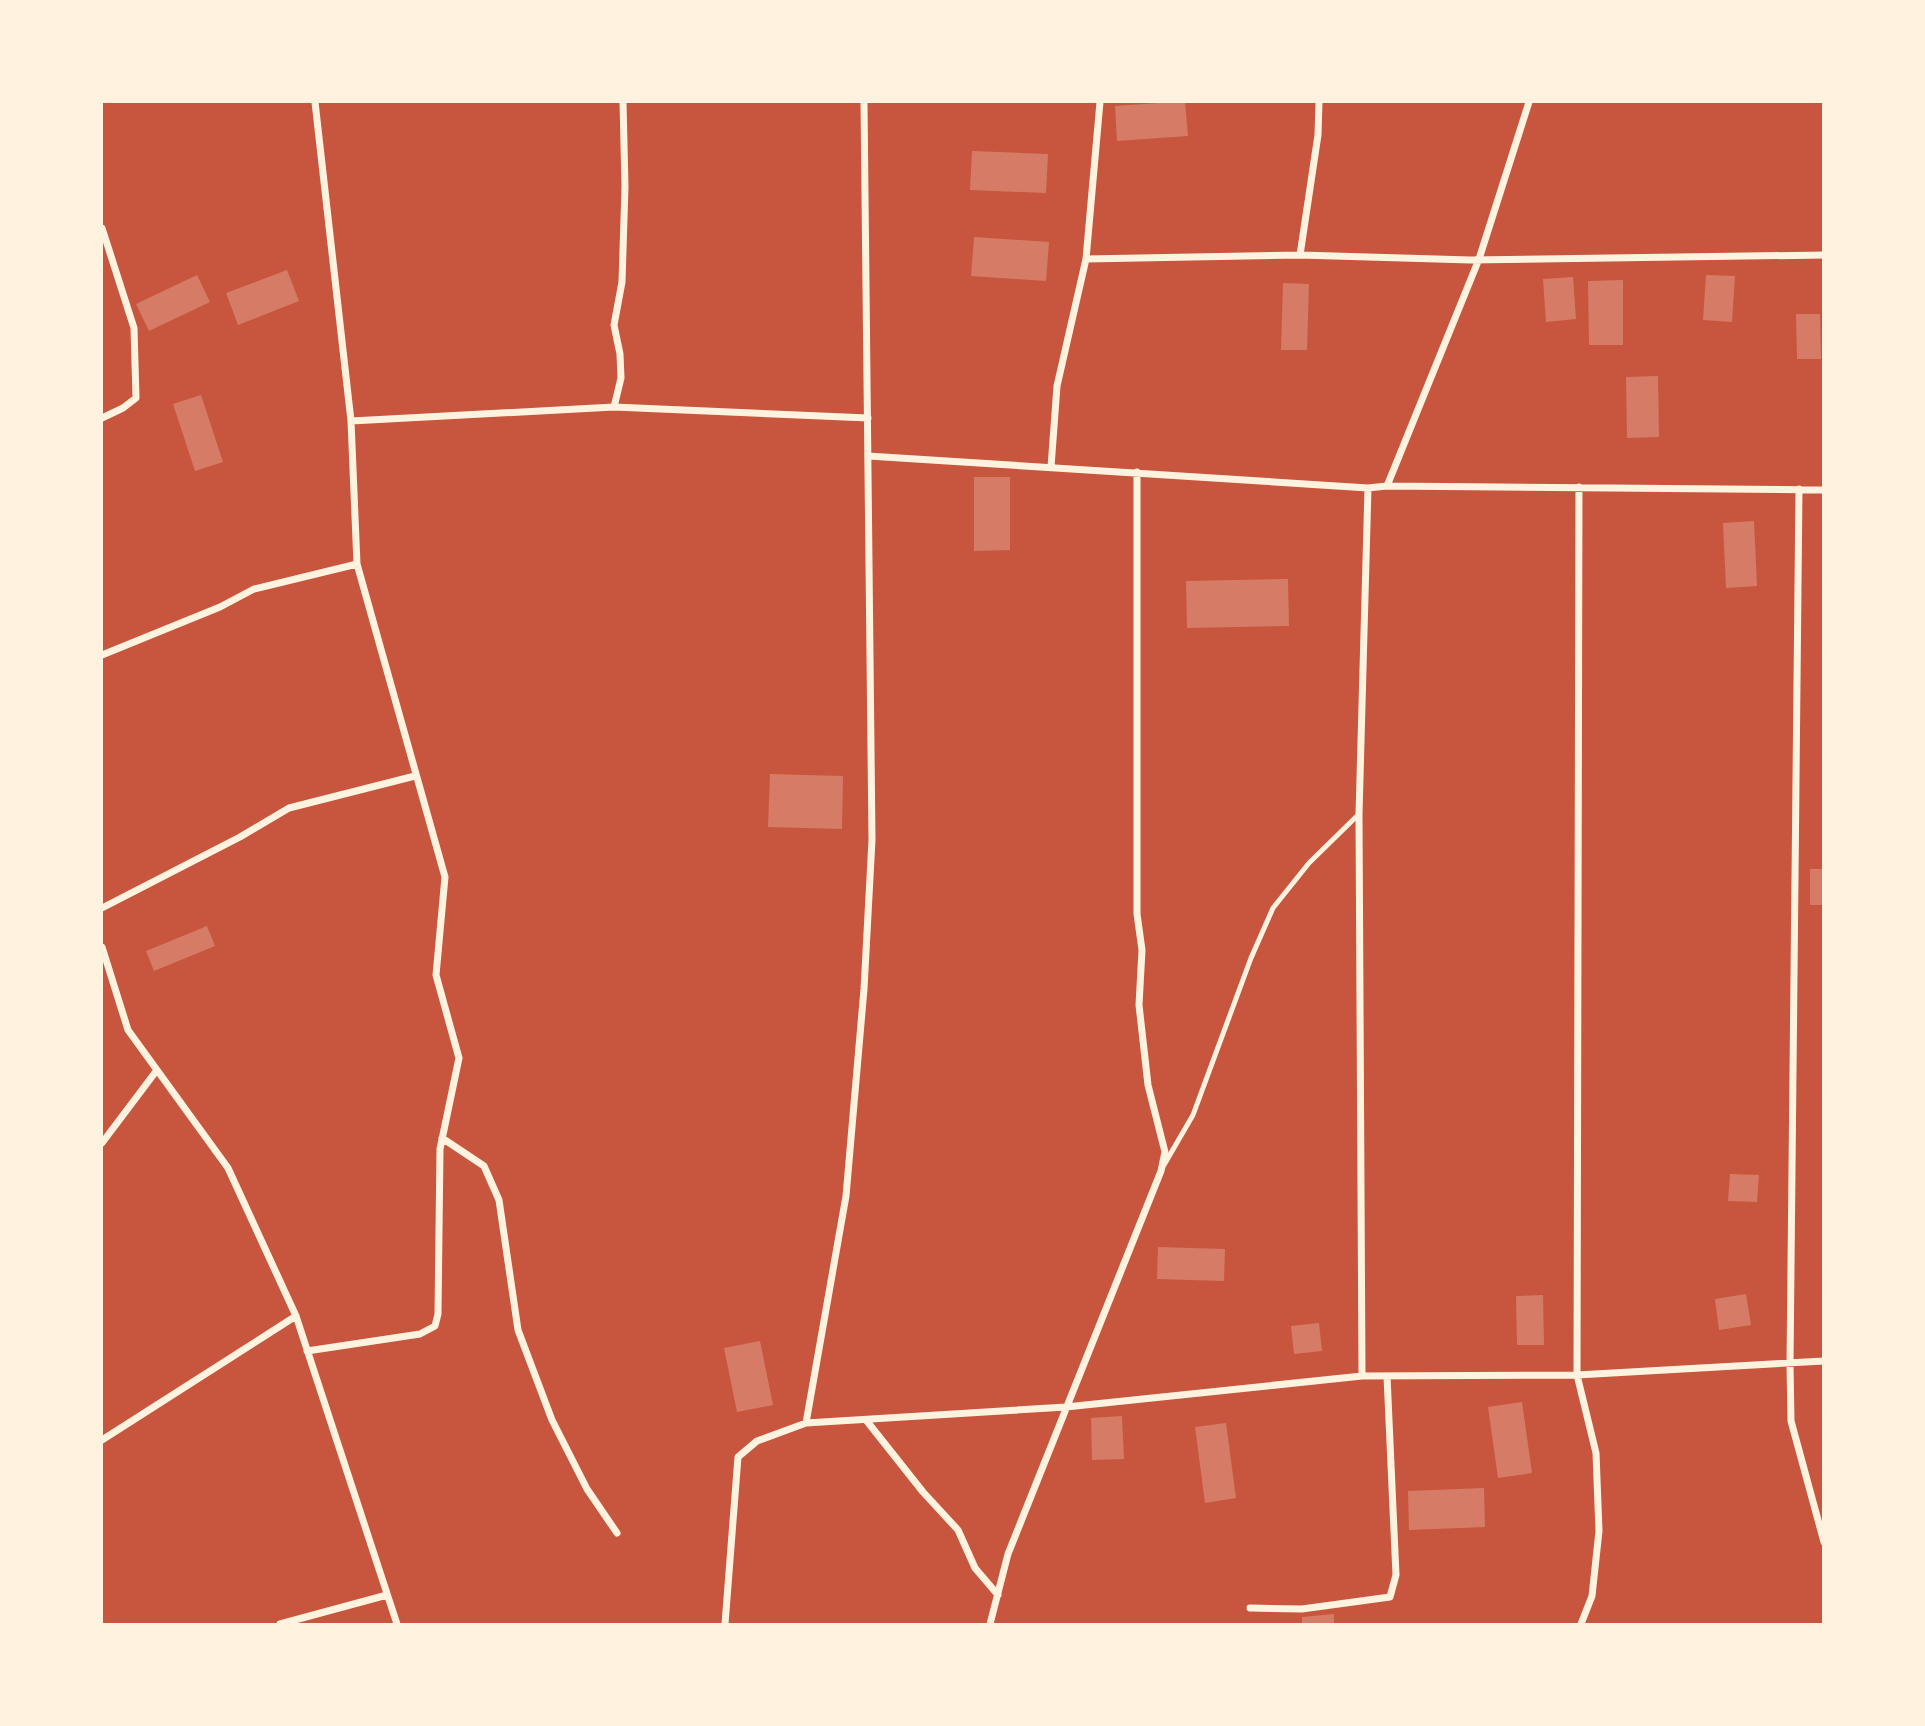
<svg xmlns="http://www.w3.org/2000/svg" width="1925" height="1726" viewBox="0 0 1925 1726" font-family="'Roboto Condensed',sans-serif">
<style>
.building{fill:#d67c66}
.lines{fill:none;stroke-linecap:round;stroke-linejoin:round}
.service{stroke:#fff3e0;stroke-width:5}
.minor{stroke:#fff3e0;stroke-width:7}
</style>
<rect width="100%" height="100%" fill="#c8553d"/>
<path class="building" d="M1172,102H1185L1188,136L1117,141L1115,106Z
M972,151L1048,154L1046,193L970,190Z
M974,237L1049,242L1046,281L971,276Z
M287,270L299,301L238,325L226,293Z
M197,275L210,302L149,331L136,304Z
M1706,275L1735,276L1732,322L1703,320Z
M1573,277L1576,319L1546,322L1543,279Z
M1623,280V345H1589L1588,281Z
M1283,283L1309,284L1307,350H1281Z
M1796,314H1820L1821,359H1797Z
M1658,376L1659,437L1627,438L1626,377Z
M201,395L223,462L195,471L173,404Z
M974,477H1010V550L974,551Z
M1754,521L1757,586L1726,588L1723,523Z
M1288,579L1289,626L1187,628L1186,581Z
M770,774L843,776L842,829L768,827Z
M1810,869H1824V905H1810Z
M207,926L215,946L154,971L146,951Z
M1730,1174L1759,1175L1757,1202L1728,1201Z
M1158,1247L1225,1249L1224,1281L1157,1279Z
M1746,1294L1751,1325L1719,1330L1715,1299Z
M1543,1295L1544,1345H1517L1516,1296Z
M1319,1323L1322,1351L1294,1354L1291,1326Z
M760,1341L773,1405L737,1412L724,1348Z
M1522,1402L1532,1473L1498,1478L1488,1407Z
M1122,1416L1124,1459L1092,1460L1091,1418Z
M1226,1423L1236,1498L1205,1503L1195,1427Z
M1484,1488L1485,1527L1409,1530L1408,1491Z
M1334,1614V1624H1302V1617Z"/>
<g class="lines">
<path class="service" d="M1164,1165L1193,1115L1251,958L1273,908L1309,863L1359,814"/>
<path class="minor" d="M102,228L134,328L136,398L123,408L102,418
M1300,255L1318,135L1319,102
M1086,259L1300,255L1470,260L1824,255
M614,407L621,378L620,354L614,325L622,282L625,187L623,102
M351,421L614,407L868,418
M868,456L1368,488L1387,486L1824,490
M1051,467L1057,386L1086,259L1100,102
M1387,486L1479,259L1529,102
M1579,487L1577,1375L1596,1453L1599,1531L1592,1596L1581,1624
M1799,489L1790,1364L1791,1421L1824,1542
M102,655L220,607L254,589L357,564
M102,908L240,837L289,808L415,776
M102,947L128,1030L228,1168L296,1316L397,1624
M442,1138L484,1166L499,1200L518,1330L552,1420L587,1489L617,1533
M102,1143L157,1070
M307,1351L420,1334L435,1326L438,1314L440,1149L459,1058L436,975L445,877L357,564L351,421L315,102
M1362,1376L1359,814L1368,488
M866,1420L923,1492L958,1530L975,1568L998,1595
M806,1423L846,1196L864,989L872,840L864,102
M102,1440L296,1316
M1250,1608L1302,1609L1390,1597L1396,1575L1387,1376
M280,1624L387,1595
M725,1624L738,1457L757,1441L806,1423L1066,1407L1362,1376L1577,1375L1824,1361
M990,1624L1008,1554L1161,1171L1165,1152L1148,1085L1139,1005L1142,950L1137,914V472"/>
</g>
<rect width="1925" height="1726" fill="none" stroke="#fff3e0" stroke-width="206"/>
</svg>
